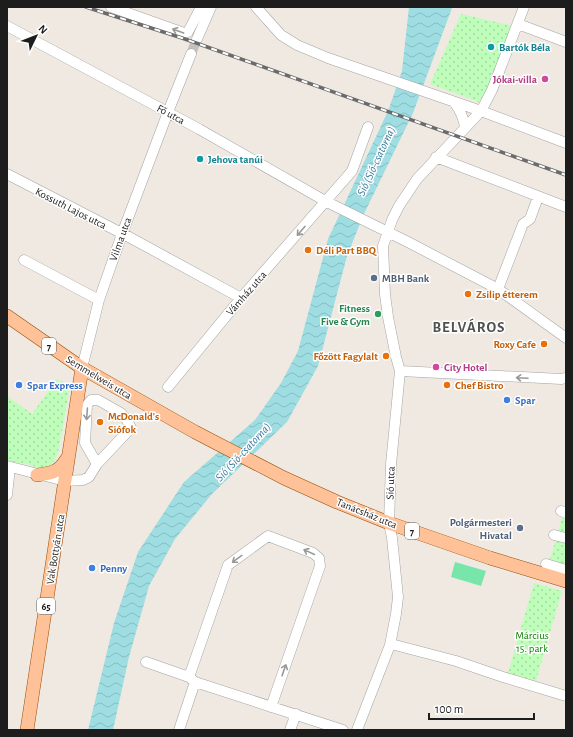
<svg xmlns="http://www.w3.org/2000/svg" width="573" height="737" viewBox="0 0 573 737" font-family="'Alegreya Sans',sans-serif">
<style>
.park{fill:url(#park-dots)}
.pitch{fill:#78e6aa}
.water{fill:url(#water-waves)}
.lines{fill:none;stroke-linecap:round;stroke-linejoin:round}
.minor-tunnel{stroke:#c5c0bb;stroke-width:10;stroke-dasharray:10 5;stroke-linecap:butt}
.minor-casing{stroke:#a4a4a4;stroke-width:11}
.major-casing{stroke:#964c00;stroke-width:14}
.minor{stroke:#fff;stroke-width:10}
.major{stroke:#ffc197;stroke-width:13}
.rail-casing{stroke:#6b6b6b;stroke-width:3.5}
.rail{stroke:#fff;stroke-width:2;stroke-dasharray:6;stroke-linecap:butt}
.oneway{stroke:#999}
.culture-dot{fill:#0f9aa8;stroke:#fff;stroke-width:1.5}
.hotel-dot{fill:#d1479c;stroke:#fff;stroke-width:1.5}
.food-dot{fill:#e8710a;stroke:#fff;stroke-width:1.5}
.service-dot{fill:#5c6f8a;stroke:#fff;stroke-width:1.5}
.leisure-dot{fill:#2e9e5b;stroke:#fff;stroke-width:1.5}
.shop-dot{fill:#3f7fe0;stroke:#fff;stroke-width:1.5}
.labels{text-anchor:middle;stroke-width:3;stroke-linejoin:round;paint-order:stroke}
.shield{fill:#fff;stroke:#616161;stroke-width:1}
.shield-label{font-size:10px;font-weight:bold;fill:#1d1d1d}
.culture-label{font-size:11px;font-weight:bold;fill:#0d838f;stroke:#fff;text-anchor:start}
.hotel-label{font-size:11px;font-weight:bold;fill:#b23c85;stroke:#fff;text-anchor:end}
.street-label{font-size:11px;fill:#1d1d1d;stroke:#fff}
.food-label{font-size:11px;font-weight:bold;fill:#c56008;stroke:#fff;text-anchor:start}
.service-label{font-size:11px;font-weight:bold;fill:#4e5e75;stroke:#fff;text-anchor:start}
.leisure-label{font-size:11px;font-weight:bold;fill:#27864d;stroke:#fff;text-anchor:end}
.shop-label{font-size:11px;font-weight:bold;fill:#366cbe;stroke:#fff;text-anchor:start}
.park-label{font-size:11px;fill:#0c8402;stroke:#fff}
.water-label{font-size:12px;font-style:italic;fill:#3a7b9c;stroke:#fff}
.district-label{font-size:15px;font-weight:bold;letter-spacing:1px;fill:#505050;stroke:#fff}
</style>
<defs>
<pattern id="park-dots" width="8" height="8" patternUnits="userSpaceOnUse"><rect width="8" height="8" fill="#bffeba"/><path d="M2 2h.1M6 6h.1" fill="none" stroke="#a4d99f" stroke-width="1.8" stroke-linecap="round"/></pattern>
<pattern id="water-waves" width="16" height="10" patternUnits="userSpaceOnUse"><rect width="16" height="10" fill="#9edde1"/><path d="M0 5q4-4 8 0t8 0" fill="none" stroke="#88bdc1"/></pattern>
</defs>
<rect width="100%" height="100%" fill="#efe9e2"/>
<path class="park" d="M461,14L513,26L490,85L479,102L430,84Z
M57,379L70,386L58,453C52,471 41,469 26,464C20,463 13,462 7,461V396L32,414Z
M566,505V571L548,566Z
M534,583L562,591L536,681L508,673Z"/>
<path class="pitch" d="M455,562L486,571L481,586L451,577Z"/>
<path class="water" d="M409,7L452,8L413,113L363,216L347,256L318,366L287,422L212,494L175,539L149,586L129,657L113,730H88L114,623L138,552L184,482L255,420L281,383L298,351L328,239L388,111L402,71Z"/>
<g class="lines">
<path class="minor-tunnel" d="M191,54L197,39"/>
<defs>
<path id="minor" d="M111,7L184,33L188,32L201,7
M256,7L281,35L297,45L328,58L481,111L566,143
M518,24L566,42
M7,26L199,129L327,202L406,241L498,289L566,338
M197,39L211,7
M454,102C460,110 464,118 465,128
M436,157L566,207
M7,174L129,237L241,298
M24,260L99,300
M498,289L523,224L530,219L538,197
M82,368L99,300L122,234L168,112L191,54
M400,371L561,379L566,378
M168,387L241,298L352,171L368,127
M7,466L65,481L83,480L89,477L97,464L131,428L127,420L121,413L98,400H91L87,405L85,443L97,464
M7,495L10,467
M561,511L566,513
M554,535L566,538
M546,564L566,570
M390,645H395L456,661L503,677L566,696
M146,662L189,677L195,682L343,730
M189,677L228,565L268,536L313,553L319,558L320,566L271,707
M179,730L195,682
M290,730L296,714
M357,730L390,645L396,614L398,597L392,538L389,523L391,464L400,371L396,357L388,317L385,294L383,246L392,220L399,206L417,179L481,111L492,90L524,7"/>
<path id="major" d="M7,316L82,368L195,432L284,478L337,502L389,523L490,558L566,581
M37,475C53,473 59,472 68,457
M27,730L82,368"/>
</defs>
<use href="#minor" class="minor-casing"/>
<use href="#major" class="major-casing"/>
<use href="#minor" class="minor"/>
<use href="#major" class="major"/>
<defs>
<path id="rail" d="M86,7L182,38L566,175"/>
</defs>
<use href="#rail" class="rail-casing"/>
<use href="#rail" class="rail"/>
</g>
<defs><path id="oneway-shaft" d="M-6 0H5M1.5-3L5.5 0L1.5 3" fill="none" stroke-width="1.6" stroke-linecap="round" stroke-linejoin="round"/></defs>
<g class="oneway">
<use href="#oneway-shaft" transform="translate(178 31) rotate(-160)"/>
<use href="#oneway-shaft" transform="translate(301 231) rotate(131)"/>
<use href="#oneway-shaft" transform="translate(522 378) rotate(-177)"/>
<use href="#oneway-shaft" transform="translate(87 414) rotate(94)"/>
<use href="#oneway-shaft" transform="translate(309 552) rotate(-155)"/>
<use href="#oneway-shaft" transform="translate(237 559) rotate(144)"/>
<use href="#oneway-shaft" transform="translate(284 670) rotate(-71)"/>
</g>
<g class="culture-dot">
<circle cx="491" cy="47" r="4"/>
<circle cx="200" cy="159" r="4"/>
</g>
<g class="hotel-dot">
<circle cx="545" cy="79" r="4"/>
<circle cx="436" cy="367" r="4"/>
</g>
<g class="food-dot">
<circle cx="308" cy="250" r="4"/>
<circle cx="468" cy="294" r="4"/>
<circle cx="544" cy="344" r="4"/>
<circle cx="386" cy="356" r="4"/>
<circle cx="447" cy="385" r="4"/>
<circle cx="100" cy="422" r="4"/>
</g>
<g class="service-dot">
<circle cx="374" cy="278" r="4"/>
<circle cx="520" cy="528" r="4"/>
</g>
<circle class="leisure-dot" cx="378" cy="314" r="4"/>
<g class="shop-dot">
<circle cx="19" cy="385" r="4"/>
<circle cx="507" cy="400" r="4"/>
<circle cx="92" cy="568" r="4"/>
</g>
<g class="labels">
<g class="shield">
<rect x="42" y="338" width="14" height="16" rx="3"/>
<rect x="405" y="523" width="14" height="16" rx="3"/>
<rect x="37" y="598" width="18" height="16" rx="3"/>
</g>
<g class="shield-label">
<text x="49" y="350">7</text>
<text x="412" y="535">7</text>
<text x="46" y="610">65</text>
</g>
<g class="culture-label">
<text x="499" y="51">Bartók Béla</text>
<text x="208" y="163">Jehova tanúi</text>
</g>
<g class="hotel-label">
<text x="537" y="83">Jókai-villa</text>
<text x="444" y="371" text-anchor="start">City Hotel</text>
</g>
<g class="street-label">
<text transform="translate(171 114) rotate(28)" y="4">Fő utca</text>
<text transform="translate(71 208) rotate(27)" y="4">Kossuth Lajos utca</text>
<text transform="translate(120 239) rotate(-70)" y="4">Vilma utca</text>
<text transform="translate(246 293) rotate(-49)" y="4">Vámház utca</text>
<text transform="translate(99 377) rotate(31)" y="4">Semmelweis utca</text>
<text transform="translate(390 483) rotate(-88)" y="4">Sió utca</text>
<text transform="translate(367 513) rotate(22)" y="4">Tanácsház utca</text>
<text transform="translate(55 549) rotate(-81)" y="4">Vak Bottyán utca</text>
</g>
<g class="food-label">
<text x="316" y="254">Déli Part BBQ</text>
<text x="476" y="298">Zsilip étterem</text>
<text x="536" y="348" text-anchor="end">Roxy Cafe</text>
<text x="378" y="360" text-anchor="end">Főzött Fagylalt</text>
<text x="455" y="389">Chef Bistro</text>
<text x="108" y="420">McDonald's<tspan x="108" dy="13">Siófok</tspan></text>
</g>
<g class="service-label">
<text x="382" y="282">MBH Bank</text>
<text x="512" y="526" text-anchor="end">Polgármesteri<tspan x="512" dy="13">Hivatal</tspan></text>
</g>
<g class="leisure-label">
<text x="370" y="312">Fitness<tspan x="370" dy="13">Five &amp; Gym</tspan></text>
</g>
<g class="shop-label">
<text x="27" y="389">Spar Express</text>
<text x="515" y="404">Spar</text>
<text x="100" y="572">Penny</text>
</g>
<g class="park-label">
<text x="532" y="639">Március<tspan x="532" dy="13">15. park</tspan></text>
</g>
<g class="water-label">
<text transform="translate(376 161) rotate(-65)" y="4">Sió (Sió-csatorna)</text>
<text transform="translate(243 452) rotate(-47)" y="4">Sió (Sió-csatorna)</text>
</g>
<g class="district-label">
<text x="469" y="332">BELVÁROS</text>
</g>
</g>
<rect width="573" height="737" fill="none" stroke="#1d1d1d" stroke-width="16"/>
<g transform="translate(36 36) rotate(47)" stroke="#ffffff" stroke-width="3" paint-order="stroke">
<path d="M0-3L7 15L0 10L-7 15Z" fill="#1d1d1d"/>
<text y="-6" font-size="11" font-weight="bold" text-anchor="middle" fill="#1d1d1d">N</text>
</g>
<path d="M429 713v6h105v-6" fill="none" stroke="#1d1d1d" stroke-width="2"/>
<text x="435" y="713" font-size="12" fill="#1d1d1d" stroke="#ffffff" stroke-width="3" paint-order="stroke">100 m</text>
</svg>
